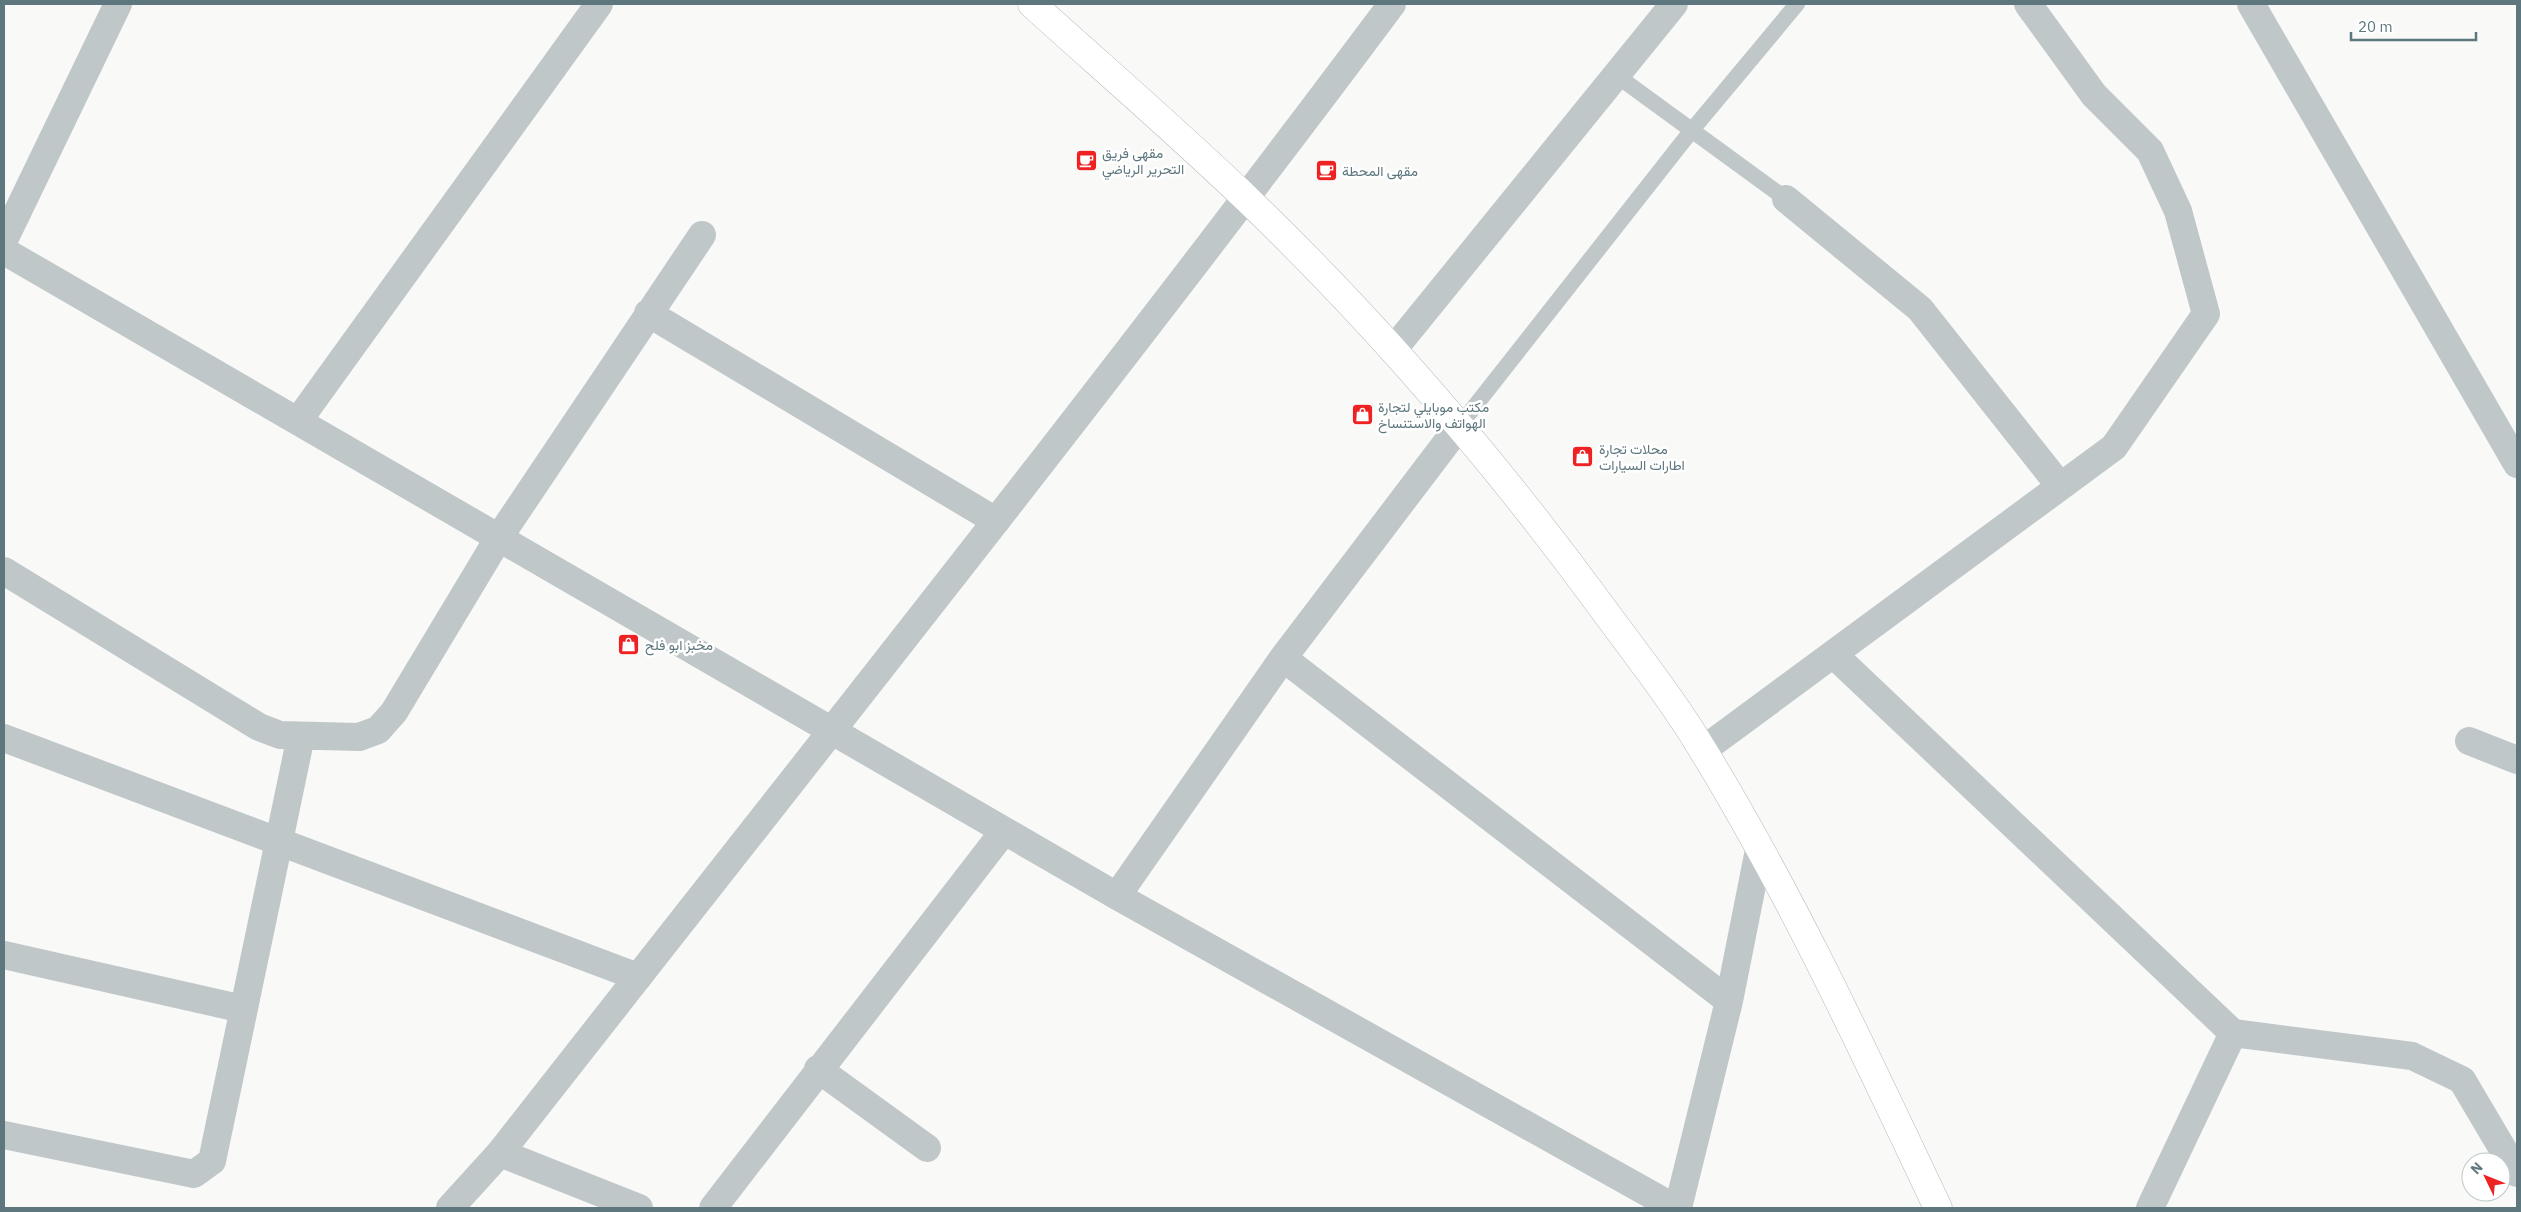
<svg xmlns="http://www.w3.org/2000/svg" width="2521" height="1212" viewBox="0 0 2521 1212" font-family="'IBM Plex Sans',Vazirmatn,sans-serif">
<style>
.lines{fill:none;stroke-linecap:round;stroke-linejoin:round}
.primary-casing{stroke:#b3bbbe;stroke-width:29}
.service{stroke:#c0c7c9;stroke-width:16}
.minor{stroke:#c0c7c9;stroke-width:28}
.tertiary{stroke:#c0c7c9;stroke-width:28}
.primary{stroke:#fff;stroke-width:28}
.labels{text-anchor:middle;stroke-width:5;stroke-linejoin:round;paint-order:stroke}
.poi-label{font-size:14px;fill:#5e777e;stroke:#fff;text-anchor:start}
</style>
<rect width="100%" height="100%" fill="#f9f9f7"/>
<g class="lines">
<defs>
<path id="primary" d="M1032,4C1104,69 1177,132 1247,199C1376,323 1493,459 1598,602C1634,651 1673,700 1704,752C1793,898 1865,1054 1938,1208"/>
</defs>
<use href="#primary" class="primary-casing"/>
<path class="service" d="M1616,75L1786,199
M1460,425L1692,130L1797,4"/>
<path class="minor" d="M2251,4L2517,464
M1786,199L1920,309L2060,486
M4,240L118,4
M4,251L1117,896L1675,1208
M648,313L996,521
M1393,350L1674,4
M298,421L599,4
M4,571L259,727L280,735L359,737L378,730L394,712L498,539L702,235
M1833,654L2233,1033L2150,1208
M1283,658L1729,1001
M4,738L638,977
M2469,741L2517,760
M1703,750L2114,447L2206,314L2178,211L2150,151L2094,95L2028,4
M1117,896L1283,658L1460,425
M4,955L243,1009
M2233,1033L2412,1056L2462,1080L2517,1173
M818,1069L927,1148
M4,1135L194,1174L212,1161L301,736
M500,1153L639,1208
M713,1208L1004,831
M1678,1208L1729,1001L1759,850"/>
<path class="tertiary" d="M450,1208L500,1153C799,771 1102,392 1392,4"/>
<use href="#primary" class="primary"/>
</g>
<defs>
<symbol id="cafe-square" viewBox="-11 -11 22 22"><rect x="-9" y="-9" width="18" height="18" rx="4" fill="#ee2223" stroke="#fff"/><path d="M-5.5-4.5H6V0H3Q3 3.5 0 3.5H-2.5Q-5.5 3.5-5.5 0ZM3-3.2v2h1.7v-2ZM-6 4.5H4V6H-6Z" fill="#fff"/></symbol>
<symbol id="shop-square" viewBox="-11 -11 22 22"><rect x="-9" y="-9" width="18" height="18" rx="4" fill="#ee2223" stroke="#fff"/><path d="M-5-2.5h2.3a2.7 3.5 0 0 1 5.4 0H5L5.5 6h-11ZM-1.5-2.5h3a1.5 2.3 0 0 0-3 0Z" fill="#fff"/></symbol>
</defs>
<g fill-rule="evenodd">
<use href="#cafe-square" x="1074" y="148" width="25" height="25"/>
<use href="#cafe-square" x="1314" y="158" width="25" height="25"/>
<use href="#shop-square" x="1350" y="402" width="25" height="25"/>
<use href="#shop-square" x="1570" y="444" width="25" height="25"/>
<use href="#shop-square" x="616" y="632" width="25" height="25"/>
</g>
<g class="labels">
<g class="poi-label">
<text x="1102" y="158">مقهى فريق<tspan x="1102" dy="16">التحرير الرياضي</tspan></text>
<text x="1342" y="176">مقهى المحطة</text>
<text x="1378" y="412">مكتب موبايلي لتجارة<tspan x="1378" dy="16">الهواتف والاستنساخ</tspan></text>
<text x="1599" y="454">محلات تجارة<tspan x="1599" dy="16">اطارات السيارات</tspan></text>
<text x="645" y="650">مخبز ابو فلح</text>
</g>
</g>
<rect width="2521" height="1212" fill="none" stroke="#5e777e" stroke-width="10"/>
<g transform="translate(2486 1177) rotate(313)"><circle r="24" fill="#ffffff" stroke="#bfc9cb"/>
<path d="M0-4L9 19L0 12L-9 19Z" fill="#ee2223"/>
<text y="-8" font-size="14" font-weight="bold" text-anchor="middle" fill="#5e777e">N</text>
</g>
<path d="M2351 32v8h125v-8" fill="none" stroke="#5e777e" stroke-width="2.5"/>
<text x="2358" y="32" font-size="15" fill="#5e777e" stroke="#ffffff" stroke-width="4" paint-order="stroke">20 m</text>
</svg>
